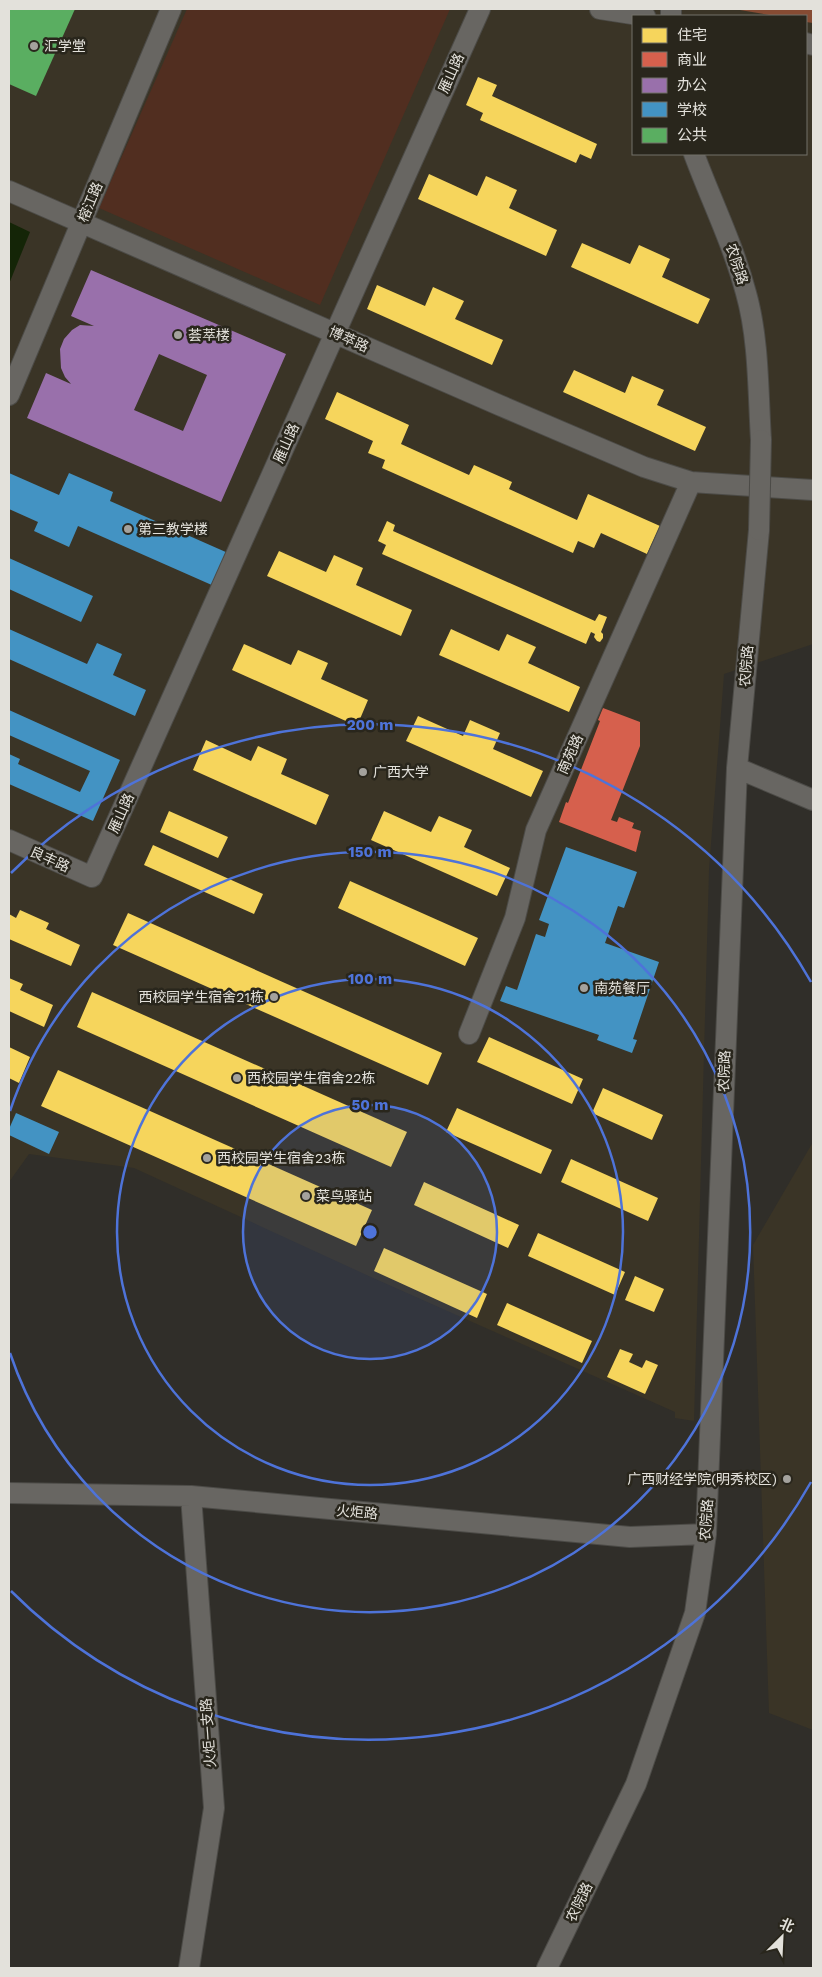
<svg xmlns="http://www.w3.org/2000/svg" width="822" height="1977" viewBox="0 0 822 1977" font-family="'Work Sans','Noto Sans SC',sans-serif">
<style>
.built{fill:#3a3426;fill-rule:evenodd}
.green{fill:#512e20}
.forest{fill:#864b33}
.water{fill:#142507}
.homes{fill:#f6d55c}
.shops{fill:#d6604d}
.offices{fill:#9970ab;fill-rule:evenodd}
.schools{fill:#4393c3}
.public{fill:#5aae61}
.lines{fill:none;stroke-linecap:round;stroke-linejoin:round}
.street-casing{stroke:#4c4b47;stroke-width:22}
.street{stroke:#686662;stroke-width:20}
.street-bridge-casing{stroke:#4c4b47;stroke-width:22;stroke-linecap:butt}
.street-bridge{stroke:#686662;stroke-width:20}
.ring{fill:none;stroke:#4e73d9;stroke-width:2.5}
.poi-dot{fill:#a4a29d;stroke:#29261c;stroke-width:2}
.labels{text-anchor:middle;stroke-width:5;stroke-linejoin:round;paint-order:stroke}
.poi-label{font-size:14px;fill:#e3e1db;stroke:#29261c;text-anchor:start}
.street-label{font-size:14px;fill:#e3e1db;stroke:#29261c}
.centre{fill:#4e73d9;stroke:#29261c;stroke-width:2.5}
.ring-label{font-size:15px;text-anchor:middle;font-weight:bold;fill:#4e73d9;stroke:#29261c;stroke-width:5;stroke-linejoin:round;paint-order:stroke}
</style>
<rect width="100%" height="100%" fill="#302e29"/>
<path class="built" d="M9,9H813V644L724,674L709,870L694,1421L675,1418V1412L371,1277L134,1168L29,1154L9,1182ZM633,16H806V154H633Z
M813,1142V1730L769,1713L753,1245Z"/>
<path class="green" d="M187,9H450L320,305L99,208Z"/>
<path class="forest" d="M734,9H813V23L806,22V16H775Z"/>
<path class="water" d="M9,222L30,232L9,284Z"/>
<path class="homes" d="M478,77L497,85L492,96L597,144L591,159L580,154L576,163L480,120L483,113L466,105Z
M429,174L477,196L486,176L517,190L509,208L557,230L546,256L418,199Z
M582,243L630,264L639,245L670,259L662,277L710,299L698,324L571,267Z
M377,285L425,306L433,287L464,301L455,319L503,340L492,365L367,309Z
M574,370L625,393L632,376L664,390L657,405L706,427L695,451L563,392Z
M337,392L409,425L401,444L469,475L474,465L512,482L509,489L577,520L588,494L660,526L647,554L601,533L594,548L578,541L573,553L382,468L385,460L368,453L373,441L325,419Z
M387,521L395,525L393,531L595,621L599,614L607,617L601,632L603,634V638L600,642L597,641L594,637L595,634L591,632L586,644L382,554L386,545L378,541Z
M279,551L326,572L334,555L363,568L356,585L412,610L401,636L267,576Z
M451,629L499,651L507,634L536,647L528,663L580,687L569,712L439,655Z
M244,644L291,665L298,650L328,663L321,679L368,700L357,726L232,670Z
M418,716L463,736L470,720L500,733L493,749L543,771L531,797L406,741Z
M206,740L251,761L258,746L287,759L281,774L329,795L316,825L193,770Z
M169,811L228,837L218,858L160,832Z
M384,811L431,832L439,816L472,830L464,847L510,868L497,896L371,840Z
M153,845L263,894L254,914L144,865Z
M350,881L478,938L465,966L338,908Z
M20,910L49,923L46,929L80,945L71,966L9,939V914L16,918Z
M128,913L442,1053L428,1085L113,945Z
M9,978L23,984L20,990L53,1005L44,1027L9,1011Z
M92,992L407,1132L391,1167L77,1027Z
M489,1037L583,1079L572,1104L477,1062Z
M9,1047L30,1057L19,1083L9,1078Z
M58,1070L372,1210L356,1246L41,1106Z
M603,1088L663,1115L652,1140L592,1113Z
M457,1108L552,1150L541,1174L446,1132Z
M571,1159L658,1198L648,1221L561,1182Z
M424,1182L519,1225L508,1248L414,1205Z
M538,1233L625,1272L615,1295L528,1256Z
M384,1248L487,1294L477,1318L374,1271Z
M635,1276L664,1289L654,1312L625,1300Z
M507,1303L592,1341L582,1363L497,1325Z
M620,1349L633,1354L629,1362L642,1368L646,1360L658,1365L645,1394L607,1377Z"/>
<path class="shops" d="M603,708L640,722V746L611,820L617,822L619,817L634,823L632,828L641,831L636,852L559,822L566,802L568,803L600,721L598,720Z"/>
<path class="offices" d="M91,270L286,354L221,502L27,418L46,373L71,384L65,377L61,368L60,349L64,339L72,330L80,325L94,326L71,316ZM159,354L207,375L183,431L134,410Z"/>
<path class="schools" d="M9,473L59,495L69,473L113,492L110,501L228,553L214,586L78,526L69,547L34,531L38,522L9,509Z
M9,558L93,596L81,622L9,589Z
M9,629L87,664L97,643L122,654L113,675L146,690L135,716L9,659Z
M9,710L120,760L93,821L9,784V754L20,759L18,764L80,792L90,771L9,735Z
M566,847L637,872L624,908L618,906L605,943L659,962L633,1039L637,1040L632,1053L597,1040L599,1035L500,1001L506,986L517,990L536,934L545,937L549,924L539,920Z
M16,1113L59,1132L49,1154L9,1135V1129Z"/>
<path class="public" d="M9,9H75L36,96L9,84Z"/>
<g class="lines">
<defs>
<path id="street" d="M600,9L645,16
M671,16V9
M806,43L813,45
M694,154C711,200 733,244 746,293C759,339 758,392 761,440
M9,191L499,405L644,467L691,482L813,490
M9,395L171,9
M737,768L813,800
M9,840L92,877L480,9
M469,1034L515,918L536,830L691,482
M9,1493L191,1496L630,1537L706,1534
M189,1968L214,1808L191,1496
M547,1968L636,1784L695,1613L706,1534L737,768L759,530"/>
</defs>
<use href="#street" class="street-casing"/>
<use href="#street" class="street"/>
<defs>
<path id="street-bridge" d="M759,530L761,440"/>
</defs>
<use href="#street-bridge" class="street-bridge-casing"/>
<use href="#street-bridge" class="street-bridge"/>
</g>
<circle cx="370" cy="1232" r="127" fill="#4e73d9" fill-opacity=".12"/>
<g class="ring">
<circle cx="370" cy="1232" r="127"/>
<circle cx="370" cy="1232" r="253"/>
<path d="M10 1111A380 380 0 1 1 10 1353"/>
<path d="M811 1482A507 507 0 0 1 11 1591M11 873A507 507 0 0 1 811 982"/>
</g>
<g class="poi-dot">
<circle cx="34" cy="46" r="5"/>
<circle cx="178" cy="335" r="5"/>
<circle cx="128" cy="529" r="5"/>
<circle cx="363" cy="772" r="5"/>
<circle cx="584" cy="988" r="5"/>
<circle cx="274" cy="997" r="5"/>
<circle cx="237" cy="1078" r="5"/>
<circle cx="207" cy="1158" r="5"/>
<circle cx="306" cy="1196" r="5"/>
<circle cx="787" cy="1479" r="5"/>
</g>
<g class="labels">
<g class="poi-label">
<text x="44" y="51">汇学堂</text>
<text x="188" y="340">荟萃楼</text>
<text x="138" y="534">第三教学楼</text>
<text x="373" y="777">广西大学</text>
<text x="594" y="993">南苑餐厅</text>
<text x="264" y="1002" text-anchor="end">西校园学生宿舍21栋</text>
<text x="247" y="1083">西校园学生宿舍22栋</text>
<text x="217" y="1163">西校园学生宿舍23栋</text>
<text x="316" y="1201">菜鸟驿站</text>
<text x="777" y="1484" text-anchor="end">广西财经学院(明秀校区)</text>
</g>
<g class="street-label">
<text transform="translate(451 73) rotate(-66)" y="5">雁山路</text>
<text transform="translate(90 202) rotate(-67)" y="5">榕江路</text>
<text transform="translate(737 264) rotate(72)" y="5">农院路</text>
<text transform="translate(349 339) rotate(24)" y="5">博萃路</text>
<text transform="translate(286 443) rotate(-66)" y="5">雁山路</text>
<text transform="translate(746 666) rotate(-85)" y="5">农院路</text>
<text transform="translate(570 754) rotate(-66)" y="5">南苑路</text>
<text transform="translate(121 813) rotate(-66)" y="5">雁山路</text>
<text transform="translate(50 859) rotate(24)" y="5">良丰路</text>
<text transform="translate(724 1071) rotate(-88)" y="5">农院路</text>
<text transform="translate(357 1512) rotate(5)" y="5">火炬路</text>
<text transform="translate(706 1520) rotate(-86)" y="5">农院路</text>
<text transform="translate(208 1733) rotate(-94)" y="5">火炬一支路</text>
<text transform="translate(579 1902) rotate(-64)" y="5">农院路</text>
</g>
</g>
<circle cx="370" cy="1232" r="8" class="centre"/>
<g class="ring-label">
<text x="370" y="730">200 m</text>
<text x="370" y="857">150 m</text>
<text x="370" y="984">100 m</text>
<text x="370" y="1110">50 m</text>
</g>
<rect width="822" height="1977" fill="none" stroke="#e3e1db" stroke-width="20"/>
<rect x="632" y="15" width="175" height="140" fill="#29261c" stroke="#737168"/>
<rect x="642" y="28" width="25" height="15" fill="#f6d55c" stroke="#737168"/>
<text x="677" y="40" font-size="15" fill="#e3e1db">住宅</text>
<rect x="642" y="52" width="25" height="15" fill="#d6604d" stroke="#737168"/>
<text x="677" y="65" font-size="15" fill="#e3e1db">商业</text>
<rect x="642" y="78" width="25" height="15" fill="#9970ab" stroke="#737168"/>
<text x="677" y="90" font-size="15" fill="#e3e1db">办公</text>
<rect x="642" y="102" width="25" height="15" fill="#4393c3" stroke="#737168"/>
<text x="677" y="115" font-size="15" fill="#e3e1db">学校</text>
<rect x="642" y="128" width="25" height="15" fill="#5aae61" stroke="#737168"/>
<text x="677" y="140" font-size="15" fill="#e3e1db">公共</text>
<g transform="translate(782 1937) rotate(24)" stroke="#29261c" stroke-width="4" paint-order="stroke">
<path d="M0-4L9 19L0 12L-9 19Z" fill="#e3e1db"/>
<text y="-8" font-size="14" font-weight="bold" text-anchor="middle" fill="#e3e1db">北</text>
</g>
</svg>
